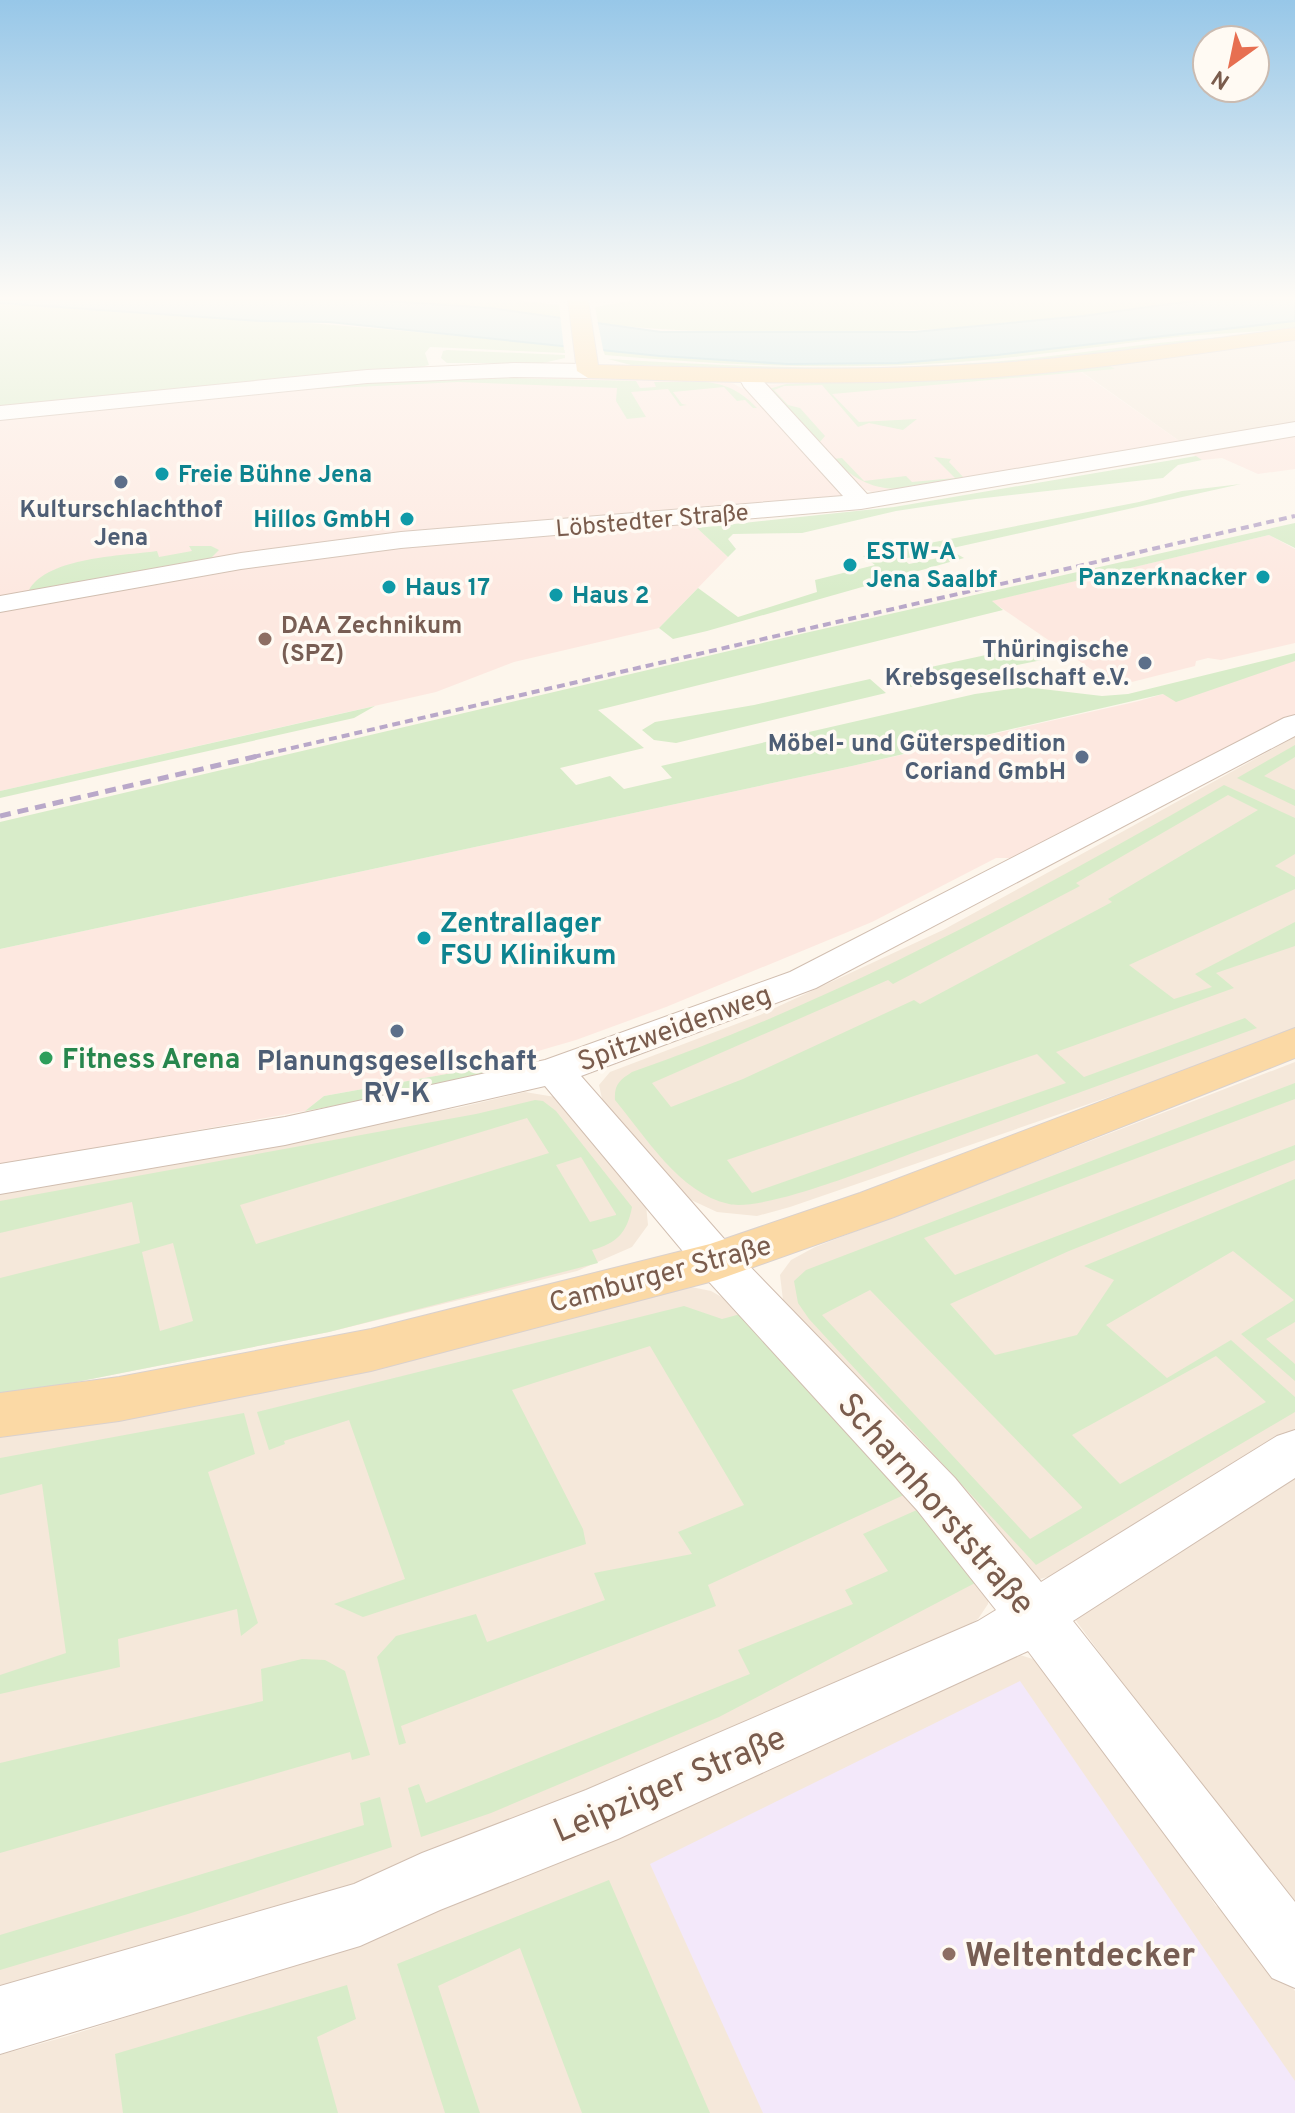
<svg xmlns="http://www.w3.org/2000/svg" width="1295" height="2113" viewBox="0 0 1295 2113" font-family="Overpass,sans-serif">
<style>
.residential{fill:#f5e8da}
.commercial{fill:#fde8e0}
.education{fill:#f3e8fa}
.green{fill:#d8ecc9;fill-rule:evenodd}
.water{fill:#bfe3e8;stroke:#a5d3da;stroke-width:2}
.pier{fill:#fdf6ec}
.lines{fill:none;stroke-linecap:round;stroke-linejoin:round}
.minor-casing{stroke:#d1beb0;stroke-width:2}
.tertiary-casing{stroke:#d1beb0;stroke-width:2}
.primary-casing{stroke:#dad1cd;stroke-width:2}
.minor{fill:#fff;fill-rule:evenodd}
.tertiary{fill:#fff;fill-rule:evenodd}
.primary{fill:#fbd9a5;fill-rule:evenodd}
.rail-far1{stroke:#b9a8c9;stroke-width:4;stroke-dasharray:8 5;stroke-linecap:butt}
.rail{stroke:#b9a8c9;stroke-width:5;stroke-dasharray:11 7;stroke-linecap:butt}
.culture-dot{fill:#0f9aa8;stroke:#fffaf3;stroke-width:3}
.service-dot{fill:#5c6f8a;stroke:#fffaf3;stroke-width:3}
.education-dot{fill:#8d6e63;stroke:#fffaf3;stroke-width:3}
.leisure-dot{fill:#2e9e5b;stroke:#fffaf3;stroke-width:3}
.labels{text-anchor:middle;stroke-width:7;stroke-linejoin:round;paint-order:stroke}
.far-culture-label{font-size:24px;font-weight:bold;fill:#0d838f;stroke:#fffaf3;text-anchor:start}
.far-service-label{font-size:24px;font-weight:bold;fill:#4e5e75;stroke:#fffaf3;text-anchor:end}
.far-street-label{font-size:24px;fill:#7a5c4d;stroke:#fffaf3}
.far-education-label{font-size:24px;font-weight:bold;fill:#785e54;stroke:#fffaf3;text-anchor:start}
.culture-label{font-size:28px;font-weight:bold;fill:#0d838f;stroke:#fffaf3;text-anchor:start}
.street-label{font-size:28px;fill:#7a5c4d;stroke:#fffaf3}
.leisure-label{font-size:28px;font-weight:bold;fill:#27864d;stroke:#fffaf3;text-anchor:start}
.service-label{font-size:28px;font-weight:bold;fill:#4e5e75;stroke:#fffaf3}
.near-street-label{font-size:34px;fill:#7a5c4d;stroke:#fffaf3}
.near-education-label{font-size:34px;font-weight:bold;fill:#785e54;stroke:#fffaf3;text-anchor:start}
</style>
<rect width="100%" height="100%" fill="#fdf6ec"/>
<path class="residential" d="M1295,339V426L1185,445L1075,367Z
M1295,737V1029L1144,1085L790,1207L757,1216L717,1212L689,1199L603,1103L599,1085L610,1072L760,1015L943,930Z
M1295,1062V1429L1055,1575L1036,1580L801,1326L783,1300L780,1275L791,1260L815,1247Z
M525,1092L555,1097L646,1205L648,1225L632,1247L577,1271L329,1332L0,1397V1189L457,1108Z
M691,1287L711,1291L748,1312L988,1591V1604L978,1619L942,1642L687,1766L0,2010V1434Z
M1295,1471V1918L1074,1618Z
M1014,1653L1036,1660L1049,1668L1216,1906L1240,1916L1295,1991V2113H0V2055L68,2036L310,1958L519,1879L746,1781L880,1714Z"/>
<path class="commercial" d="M1071,365L1185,445L872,492L859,488L767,385Z
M491,373L732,383L751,393L843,496L471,530L0,601V416Z
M1295,433V469L1258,474L1222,458L1202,460L1187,451Z
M689,520L728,557L659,628L514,662L436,692L0,791V610L270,561Z
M1269,535L1295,549V643L1221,660L1208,658L1196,661L1195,666L1116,686L991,601Z
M1295,656V714L1025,858H996L872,922L666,1007L576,1040L480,1068L324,1096L305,1111L0,1165V949L852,766L1139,701Z"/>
<path class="education" d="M1020,1681L1295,2081V2113H763L650,1864Z"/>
<path class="green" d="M374,300H516L559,305L561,318L490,308Z
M635,300H1199C1068,325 932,332 799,332C731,332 665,332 598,323L595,307Z
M0,303C188,312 376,327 564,346L565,353L430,347L425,353L429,365L416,368L0,409Z
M1295,321V328C1259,332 1222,333 1186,336C1105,345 1025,358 944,363C832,370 717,365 605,355L603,350L660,356L997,355Z
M1241,336L1058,360L917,372L631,365L608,359C730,366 852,372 974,363C1063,358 1152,340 1241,336Z
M447,350L565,355V358L543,363H447L441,358L443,351Z
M1105,363L1115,369L832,394L859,422L917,419L903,430L869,423L858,427L822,385L784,386L774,390L788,405L800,408L825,436L819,443L769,389L786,384L917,380Z
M458,377L636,381L640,388L656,387L654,382C698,383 724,374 757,408H753L745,400L737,401L724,387L673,392L682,404L687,405L680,406L668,389L631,392L646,417L627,419L616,401L617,388L458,382L295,390L341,384Z
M1196,456L1202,460L1178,465L1163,478L976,499L896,511L802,533L733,534L728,539L736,549L728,557L697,528L894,507Z
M934,457L951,459L949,462L964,478C909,488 878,503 833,459L842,458L864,481L906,476L912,482L955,478Z
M1241,484L903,559L909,564L957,554L964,558L707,631L673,639L659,628L698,588L738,617L817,592L815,580L875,565L863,556L1139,502L1182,491Z
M1295,523V548L1269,535L992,601L1003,610L598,710L644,748L560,768L576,785L610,776L624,789L672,778L661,766L975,694L1025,687L1102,696L1128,694L1295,653V661L1176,702L1163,694L852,766L0,949V822L805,633Z
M189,546H211L219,550L210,559L40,592L29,590C48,557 122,556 157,551L159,557L192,551Z
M1022,647L1042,660L911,687L894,675Z
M870,679L886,693L676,743L654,740L642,730L655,722L754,705Z
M375,706L354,718L0,798V791Z
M1295,745V757L1264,776L1295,790V806L1237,778Z
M1224,785L1295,818V854L1275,866L1295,877V889L1129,965L1174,999L1212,987L1195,974L1295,922V946L1216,973L1234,988L1056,1052L1084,1077L1245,1018L1257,1028C1145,1069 1033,1109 921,1150C882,1164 765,1212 729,1204C679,1193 646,1137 615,1100C614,1084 620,1080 632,1072C841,999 1034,894 1224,785ZM1228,795L1258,810L1108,899L1112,902L920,1004L914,1000L743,1079L671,1107L652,1083L888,980L893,984L1080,886L1076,883ZM1037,1054L1066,1083L752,1193L727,1160Z
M480,1068L484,1079L305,1111L324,1096Z
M1295,1083V1099L924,1238L955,1275L1295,1145V1160L1069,1251L950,1304L995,1355L1077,1335L1114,1280L1084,1266L1295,1179V1322L1266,1339L1295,1364V1381L1241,1334L1294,1300L1233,1251L1106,1325L1167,1378L1231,1340L1295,1397V1412L1036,1565L809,1319L798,1303L794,1281L806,1270ZM870,1290L1082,1507V1508L1030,1539L822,1315ZM1216,1356L1266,1402L1120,1484L1072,1435Z
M535,1100L543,1101L556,1111L632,1207C627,1233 617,1243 592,1250L598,1263L329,1332L0,1397V1278L140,1243L132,1202L0,1233V1201L476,1114ZM527,1118L549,1153L256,1244L240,1205ZM581,1157L616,1214V1215L590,1222L556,1165ZM173,1243L193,1321L160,1331L142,1252Z
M684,1306L722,1319L748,1312L906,1494L708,1585L716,1606L401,1726L406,1743L399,1745L377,1657L396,1636L476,1614L487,1642L605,1600L594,1573L692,1554L678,1532L744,1505L650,1346L512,1390L583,1529L586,1544L363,1617L334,1604L405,1579L349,1420L284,1441L285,1444L269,1450L257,1412Z
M244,1413L255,1454L208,1472L258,1623L241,1636L237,1609L118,1639L120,1667L0,1694V1675L66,1653L42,1484L0,1495V1458Z
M919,1509L975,1583L719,1717L491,1813L421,1837L408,1788L419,1784L426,1803L750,1674L738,1650L853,1604L845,1590L888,1571L863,1534Z
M302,1659L325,1660L345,1671L370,1755L352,1760L350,1752L0,1853V1763L263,1701L261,1669Z
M380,1797L392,1847L188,1914L0,1970V1935L364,1825L360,1803Z
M609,1880L710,2113H582L520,1948L438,1986L480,2113H445L397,1964Z
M347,1985L356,2019L317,2037L338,2113H123L115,2054Z"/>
<path class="water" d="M0,300H374L490,308L661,332H914L1083,316L1199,300H1295V321L997,355L898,363L788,364L660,356L329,322L260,321L0,303Z"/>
<path class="pier" d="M560,314L597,319L604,354L564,350Z"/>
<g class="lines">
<defs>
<path id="minor" d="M748,370L755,372L867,494L1295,422V436L861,509L401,548L241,569L0,612V596L241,553L401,532L843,496L744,387L738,376Z
M1295,715V736L816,988L581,1076L733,1249L955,1478L1041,1582L1277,1436L1295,1430V1478L1073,1621L1295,1902V1988L1272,1978L1028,1651L618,1839L440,1910L360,1946L0,2054V1986L354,1884L422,1853L586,1790L978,1621L996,1610L917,1510L701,1273L545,1086L285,1145L0,1194V1164L285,1117L545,1060L790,972L1284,718Z"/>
<path id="tertiary" d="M514,363L588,364L599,371L588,378L514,377L367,383L0,420V406L367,370Z"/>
<path id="primary" d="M568,300H588L598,365C726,368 854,372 981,364C1086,358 1191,341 1295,328V340C1191,354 1087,371 982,378C851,386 719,382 588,378L577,371Z
M1295,1028V1058L894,1217L717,1280L371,1371L119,1421L0,1437V1393L119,1377L371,1329L710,1244L860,1193Z"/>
</defs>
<use href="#minor" class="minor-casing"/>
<use href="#tertiary" class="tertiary-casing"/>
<use href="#primary" class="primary-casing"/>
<use href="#minor" class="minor"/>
<use href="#tertiary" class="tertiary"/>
<use href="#primary" class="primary"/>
<path class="rail-far1" d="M253,757L1295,516"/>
<path class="rail" d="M0,816L262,755"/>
</g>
<linearGradient id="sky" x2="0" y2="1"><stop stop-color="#97c7e8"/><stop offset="0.5" stop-color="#fefbf6"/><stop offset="1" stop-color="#fefbf6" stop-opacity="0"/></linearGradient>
<rect width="1295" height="596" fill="url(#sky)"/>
<g class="culture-dot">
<circle cx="162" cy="474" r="8"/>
<circle cx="407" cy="519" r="8"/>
<circle cx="850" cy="565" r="8"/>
<circle cx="1263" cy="577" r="8"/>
<circle cx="389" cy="587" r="8"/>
<circle cx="556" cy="595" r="8"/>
<circle cx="424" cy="938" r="8"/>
</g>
<g class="service-dot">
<circle cx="121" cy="482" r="8"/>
<circle cx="1145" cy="663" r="8"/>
<circle cx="1082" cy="757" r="8"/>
<circle cx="397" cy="1031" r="8"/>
</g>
<g class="education-dot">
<circle cx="265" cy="639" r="8"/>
<circle cx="949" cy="1954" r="8"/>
</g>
<circle class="leisure-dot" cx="46" cy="1058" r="8"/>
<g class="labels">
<g class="far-culture-label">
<text x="178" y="482">Freie Bühne Jena</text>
<text x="391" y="527" text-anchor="end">Hillos GmbH</text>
<text x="866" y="559">ESTW-A<tspan x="866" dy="28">Jena Saalbf</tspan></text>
<text x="1247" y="585" text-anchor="end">Panzerknacker</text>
<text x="405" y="595">Haus 17</text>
<text x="572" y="603">Haus 2</text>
</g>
<g class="far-service-label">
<text x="121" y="517" text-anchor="middle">Kulturschlachthof<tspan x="121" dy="28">Jena</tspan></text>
<text x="1129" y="657">Thüringische<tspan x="1129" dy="28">Krebsgesellschaft e.V.</tspan></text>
<text x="1066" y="751">Möbel- und Güterspedition<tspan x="1066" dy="28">Coriand GmbH</tspan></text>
</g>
<g class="far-street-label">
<text transform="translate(652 520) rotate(-5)" y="8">Löbstedter Straße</text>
</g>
<g class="far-education-label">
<text x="281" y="633">DAA Zechnikum<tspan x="281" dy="28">(SPZ)</tspan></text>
</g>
<g class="culture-label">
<text x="440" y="932">Zentrallager<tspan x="440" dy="32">FSU Klinikum</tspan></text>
</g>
<g class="street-label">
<text transform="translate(674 1027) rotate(-20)" y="10">Spitzweidenweg</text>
<text transform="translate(660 1273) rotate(-15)" y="10">Camburger Straße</text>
</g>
<g class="leisure-label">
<text x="62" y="1068">Fitness Arena</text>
</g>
<g class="service-label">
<text x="397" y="1070">Planungsgesellschaft<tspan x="397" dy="32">RV-K</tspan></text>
</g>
<g class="near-street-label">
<text transform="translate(937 1503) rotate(49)" y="12">Scharnhorststraße</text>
<text transform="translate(669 1783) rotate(-23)" y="12">Leipziger Straße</text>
</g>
<g class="near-education-label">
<text x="965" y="1966">Weltentdecker</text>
</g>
</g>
<g transform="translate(1231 64) rotate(213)"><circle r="38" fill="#fffaf3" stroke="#cabbb1" stroke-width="2"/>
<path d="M0-6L14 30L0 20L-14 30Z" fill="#e76f51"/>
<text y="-12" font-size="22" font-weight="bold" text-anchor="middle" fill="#7a5c4d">N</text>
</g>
</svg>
